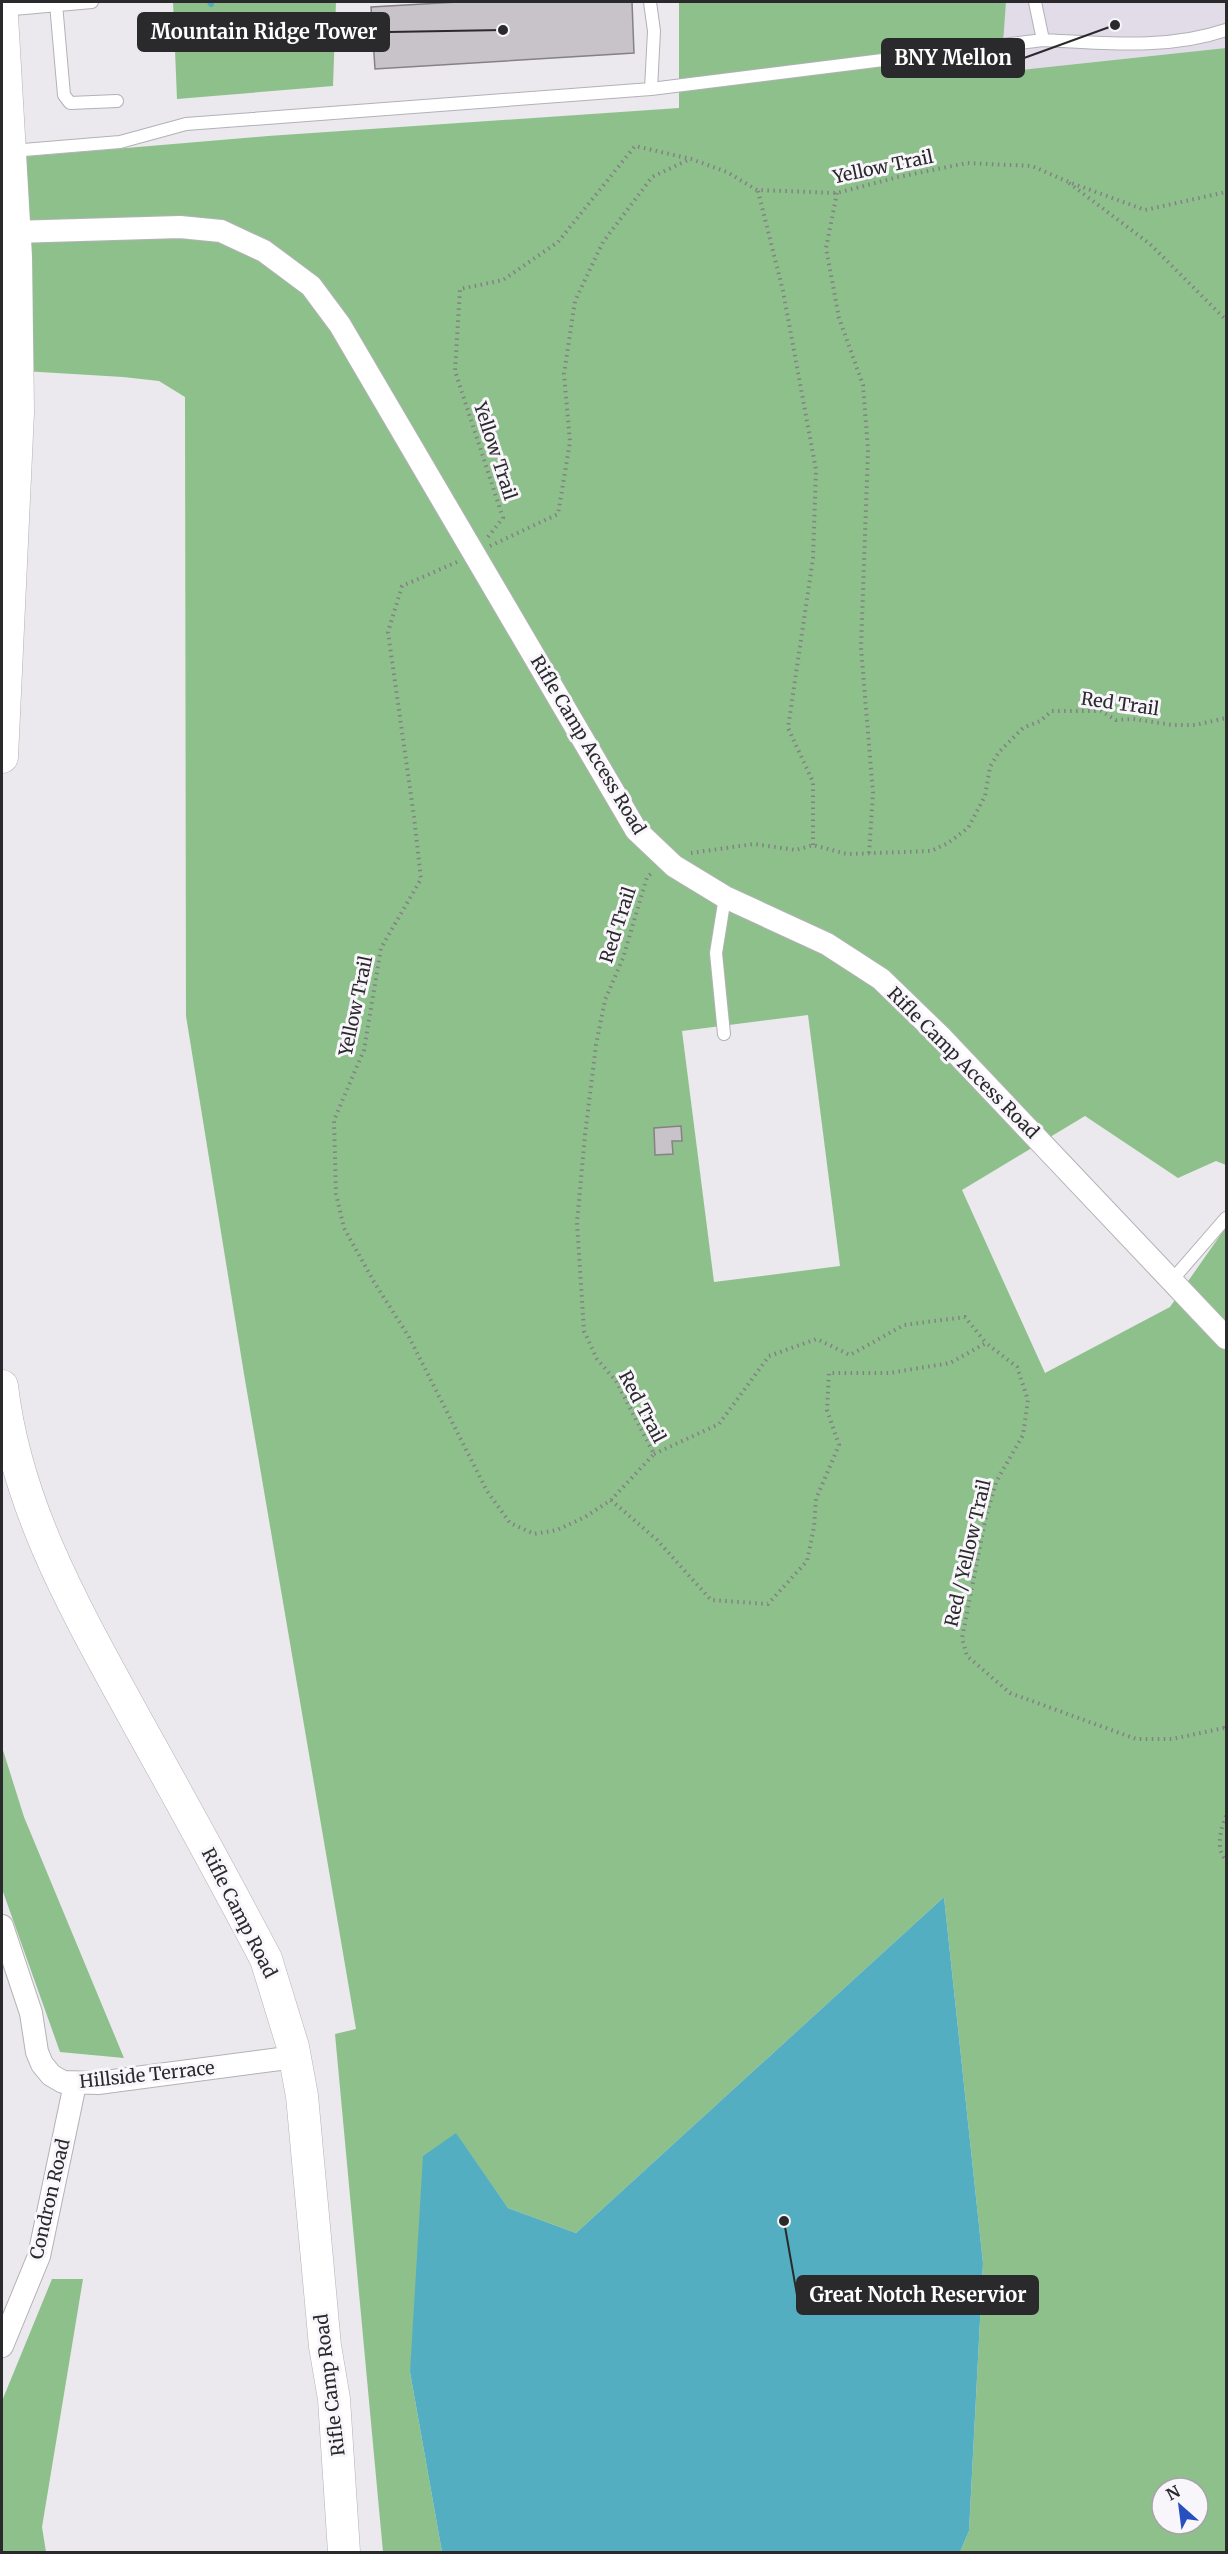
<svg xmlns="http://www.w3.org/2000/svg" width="1228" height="2554" viewBox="0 0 1228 2554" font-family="Merriweather,serif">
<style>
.built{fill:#e1dce8}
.forest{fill:#8ec08c;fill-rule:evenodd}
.water{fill:#54aec1}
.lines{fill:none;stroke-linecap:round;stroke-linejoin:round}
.stream{stroke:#54aec1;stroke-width:6}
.building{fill:#c7c3c8;stroke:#858185;stroke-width:1.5}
.lane-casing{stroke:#b3b1b6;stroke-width:14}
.street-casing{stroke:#b3b1b6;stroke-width:24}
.secondary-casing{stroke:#b3b1b6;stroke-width:33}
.path{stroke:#838185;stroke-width:4;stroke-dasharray:1.5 4.5;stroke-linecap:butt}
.lane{stroke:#fff;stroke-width:12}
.street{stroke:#fff;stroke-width:22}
.secondary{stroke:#fff;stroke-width:32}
.labels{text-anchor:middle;stroke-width:6;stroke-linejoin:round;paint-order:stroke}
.street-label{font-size:18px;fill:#2a292b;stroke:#f8f6fb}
.leader{fill:none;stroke:#2a292b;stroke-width:2}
.callout-dot{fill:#2a292b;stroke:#f8f6fb;stroke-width:2}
.callout{fill:#2a292b;stroke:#2a292b;stroke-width:2}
.callout-label{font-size:20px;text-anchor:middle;font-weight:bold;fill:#fff}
</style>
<rect width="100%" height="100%" fill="#ebe8ee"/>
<path class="built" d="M1006,2H1226V48L1001,72Z"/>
<path class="forest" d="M173,2H336L333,86L177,99Z
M679,2H1006L1001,72L1226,48V1165L1216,1161L1178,1178L1085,1116L962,1190L1045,1373L1170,1307L1226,1227V2552H960L969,2531L983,2263L944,1897L576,2233L508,2208L456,2134L410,2372L442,2552H383L335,2034L356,2029L244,1374L186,1016L185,397L159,381L123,377L23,371L20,157L268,136L679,108ZM808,1015L840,1266L714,1282L682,1031ZM1162,2488H1198V2524H1162Z
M2,1747L24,1817L124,2058L60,2052L2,1889Z
M52,2279H83L42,2527L46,2552H2V2401Z"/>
<path class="water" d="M944,1897L983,2263L969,2531L960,2552H442L410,2372L423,2156L456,2133L508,2208L576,2233Z"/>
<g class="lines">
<path class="stream" d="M210,2L211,4"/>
</g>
<path class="building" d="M458,2H632L634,53L375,69L371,7Z
M681,1126L682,1141H672L673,1154L655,1155L654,1128Z"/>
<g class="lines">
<defs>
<path id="lane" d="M650,2L654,31L651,89
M1035,2L1043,40C1105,43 1167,50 1226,30
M56,4L64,95L70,103L117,101
M2,10L92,2
M11,151L120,142L186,124L651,89L1043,40
M724,1034L716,953L725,897
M1173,1279L1226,1218"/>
<path id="street" d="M14,232L180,227L221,231L264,251L311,286L340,325L636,830L674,866L725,897L827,944L881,979L942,1038L1226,1338
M2,1926L31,2013L37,2052L42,2064L51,2075L63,2082L98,2083L295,2057
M2,2346L39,2256L75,2084"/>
<path id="secondary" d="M2,16L16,257L18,412L2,757
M2,1386C16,1508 78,1614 136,1720C180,1799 224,1879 266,1959L293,2047L302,2096L325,2346L334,2399L344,2552"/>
</defs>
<use href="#lane" class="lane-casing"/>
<use href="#street" class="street-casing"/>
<use href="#secondary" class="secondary-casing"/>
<path class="path" d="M1069,183L1150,244L1226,320
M758,191L783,291L816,470L813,558L788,728L813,782V845
M837,193L826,248L839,318L863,385L868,450L861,648L873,793L869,854
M488,537L503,518L455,371L460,289L503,280L558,242L635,146L691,159L727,172L757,190L837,193L898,177L967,163L1032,166L1066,181L1145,210L1226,192
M490,546L558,514L570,442L564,374L575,301L603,242L652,177L690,159
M457,562L402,586L388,632L414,817L421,879L381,948L364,1050L334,1120L336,1194L344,1228L374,1282L409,1337L487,1491L510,1523L534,1534L557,1530L585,1517L611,1500L654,1454L616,1381L597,1359L584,1331L577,1223L585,1135L596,1045L605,1000L623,958L647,877L653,872
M691,853L754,844L796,850L813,845L847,854L931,851L948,843L968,828L985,796L990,767L999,752L1023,728L1040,721L1052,711H1101L1116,720L1133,719L1173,725H1195L1226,718
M654,1454L719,1424L769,1356L817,1339L850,1355L904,1325L965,1317L986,1343
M611,1500L657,1540L711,1600L768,1604L807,1561L814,1527L816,1499L839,1445L827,1410L829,1373H889L950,1363L986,1343L1017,1367L1028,1400L1023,1435L996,1482L985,1521L962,1638L967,1656L1010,1693L1136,1739H1172L1224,1728L1226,1732
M1226,1816C1221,1829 1215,1849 1226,1860"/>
<use href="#lane" class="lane"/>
<use href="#street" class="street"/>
<use href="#secondary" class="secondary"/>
</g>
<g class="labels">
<g class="street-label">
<text transform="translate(883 167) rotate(-12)" y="6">Yellow Trail</text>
<text transform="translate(495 451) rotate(72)" y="6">Yellow Trail</text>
<text transform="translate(1120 704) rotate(8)" y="6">Red Trail</text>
<text transform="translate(588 745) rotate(59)" y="6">Rifle Camp Access Road</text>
<text transform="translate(618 925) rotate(-72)" y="6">Red Trail</text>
<text transform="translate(356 1006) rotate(-78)" y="6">Yellow Trail</text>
<text transform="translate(963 1063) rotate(45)" y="6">Rifle Camp Access Road</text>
<text transform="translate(642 1407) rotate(62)" y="6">Red Trail</text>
<text transform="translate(968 1553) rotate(-77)" y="6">Red / Yellow Trail</text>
<text transform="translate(239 1913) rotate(63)" y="6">Rifle Camp Road</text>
<text transform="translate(147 2075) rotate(-6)" y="6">Hillside Terrace</text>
<text transform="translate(50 2199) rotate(-77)" y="6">Condron Road</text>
<text transform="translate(330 2385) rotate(-97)" y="6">Rifle Camp Road</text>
</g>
</g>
<path class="leader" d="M503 30L389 32M1115 25L1024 58M784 2221L797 2295"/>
<g class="callout-dot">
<circle cx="503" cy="30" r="6"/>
<circle cx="1115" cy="25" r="6"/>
<circle cx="784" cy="2221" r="6"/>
</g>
<g class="callout">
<rect x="138" y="13" width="251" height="38" rx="6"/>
<rect x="882" y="39" width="142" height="38" rx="6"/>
<rect x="797" y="2276" width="241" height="38" rx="6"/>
</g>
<g class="callout-label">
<text x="264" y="39">Mountain Ridge Tower</text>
<text x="953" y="65">BNY Mellon</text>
<text x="918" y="2302">Great Notch Reservior</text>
</g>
<rect width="1228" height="2554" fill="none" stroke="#2a292b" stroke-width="6"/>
<g transform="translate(1180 2506) rotate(332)"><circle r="28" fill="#f8f6fb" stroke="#a6a4a8" stroke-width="1.5"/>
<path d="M0-4.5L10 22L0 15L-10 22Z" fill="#2750be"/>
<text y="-9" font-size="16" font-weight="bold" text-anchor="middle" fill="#2a292b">N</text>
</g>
</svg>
